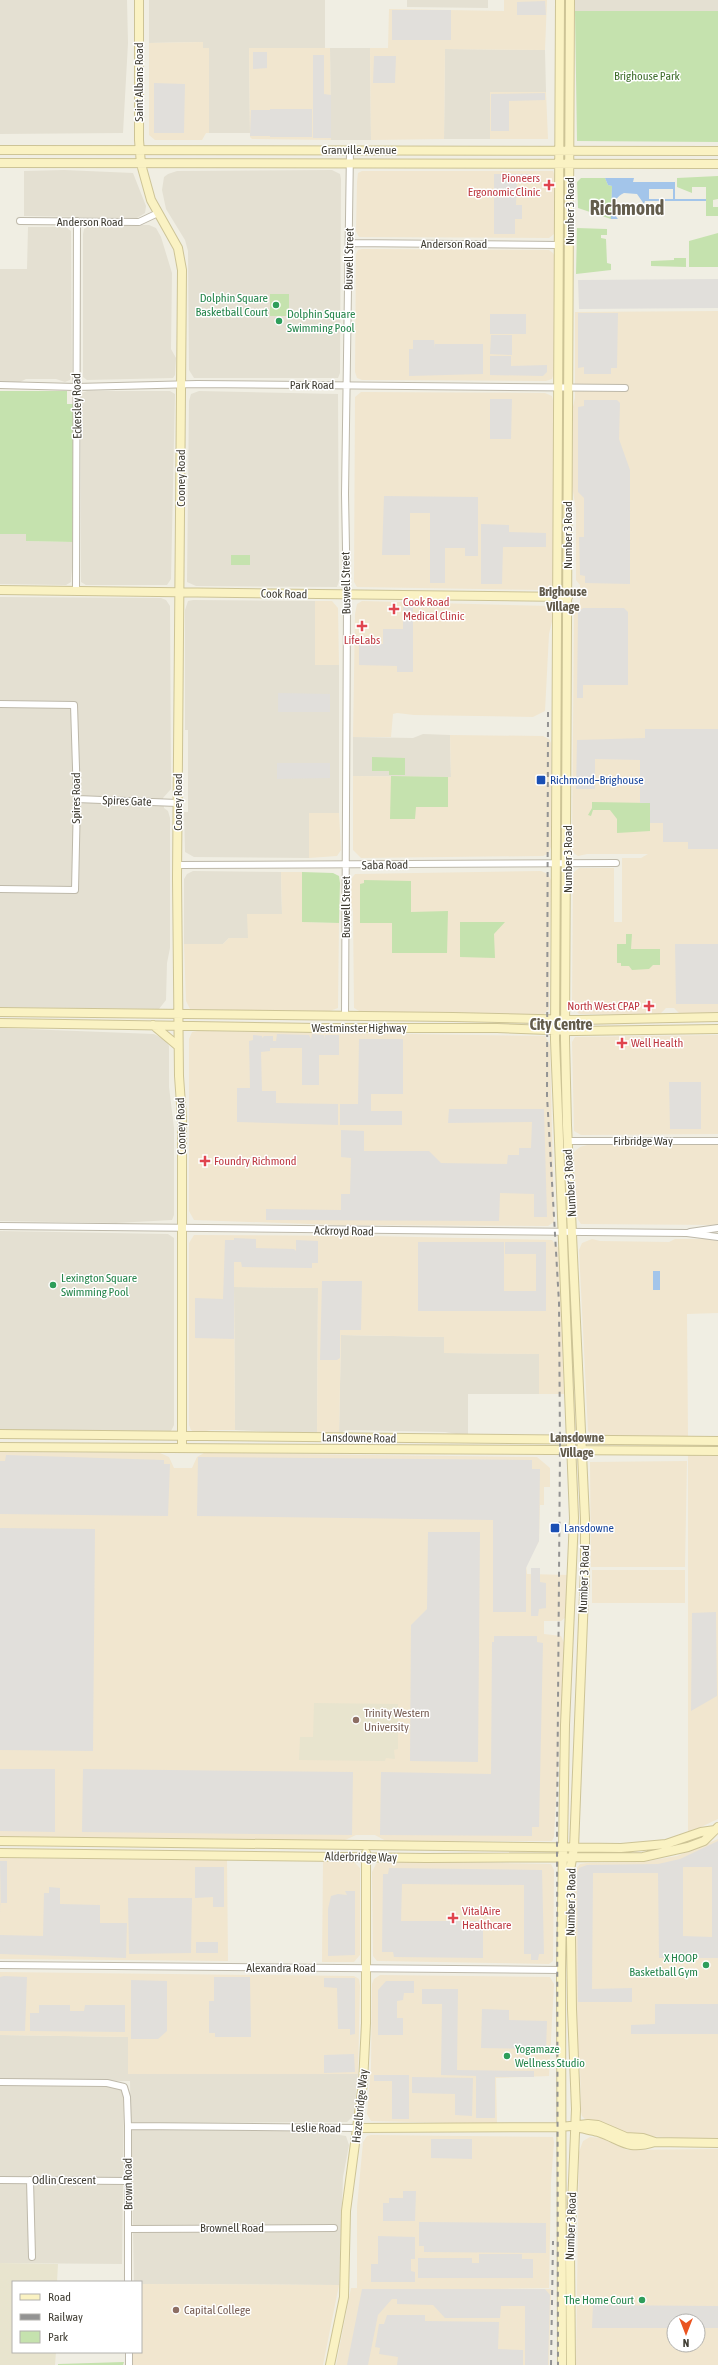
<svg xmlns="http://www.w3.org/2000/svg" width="718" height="2365" viewBox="0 0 718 2365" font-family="'Asap Condensed',sans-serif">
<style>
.residential{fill:#e4e0d2}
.commercial{fill:#f1e6cf;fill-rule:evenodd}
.education{fill:#e8e4ce}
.green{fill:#c5e2ae}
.parking{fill:#e1dfdb;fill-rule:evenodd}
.water{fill:#a3c5ea;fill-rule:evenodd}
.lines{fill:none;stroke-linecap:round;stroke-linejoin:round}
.street-casing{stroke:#beb9aa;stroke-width:8}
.secondary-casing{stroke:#cdc496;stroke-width:10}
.street{stroke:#fff;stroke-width:6}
.secondary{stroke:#faf2c3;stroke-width:8}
.rail{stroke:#939393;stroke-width:2;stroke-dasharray:5 5;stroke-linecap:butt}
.health-dot{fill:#e0444e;stroke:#fff;stroke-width:1.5}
.leisure-dot{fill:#2e9e5b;stroke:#fff;stroke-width:1.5}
.transit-dot{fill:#1a4fb4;stroke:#fff;stroke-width:1.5}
.education-dot{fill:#8d6e63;stroke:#fff;stroke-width:1.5}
.labels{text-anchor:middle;stroke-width:3;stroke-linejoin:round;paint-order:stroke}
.park-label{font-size:12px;fill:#3f6e2c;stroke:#fff}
.street-label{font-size:12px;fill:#413e34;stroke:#fff}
.health-label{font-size:12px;fill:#be3a42;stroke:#fff;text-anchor:start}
.leisure-label{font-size:12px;fill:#27864d;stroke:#fff;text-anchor:end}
.transit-label{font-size:12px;fill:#164399;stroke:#fff;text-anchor:start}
.education-label{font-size:12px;fill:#785e54;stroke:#fff;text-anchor:start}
.neighbourhood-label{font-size:13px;font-weight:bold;fill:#635c4c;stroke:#fff}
.district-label{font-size:16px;font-weight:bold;fill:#635c4c;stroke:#fff}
.town-label{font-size:20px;font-weight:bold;fill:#635c4c;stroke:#fff}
</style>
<rect width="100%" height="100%" fill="#f0eee3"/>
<path class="residential" d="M0,0H127L128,43L123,133L0,134Z
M149,0H325V48H249L250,133H209V48H203V42L149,43Z
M407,0H488V8L407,7Z
M575,0H718V11H575Z
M330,48H370L371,140H331Z
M445,49L545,50L546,92H491L490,139H444Z
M64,170L133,173L146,206L145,213L137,218L24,216V171Z
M332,170L340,174L341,179L340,373L338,378H194L189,370L188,251L185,240L166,209L162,190L164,177L168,174L177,171Z
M90,225H149L156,228L161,237L172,273L171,349L176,358L175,375L173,378L87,380L83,377V234L84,229Z
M28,227H66L71,231L72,374L70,380L65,382L56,379H26L20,382H0V269H27Z
M87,391H170L175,394L171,579L167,585H86L81,582V396L82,393Z
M199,391L338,394L339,581L337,587L196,586L187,582L189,401L191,394Z
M0,534H26V541L74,542L71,582L66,585L0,584Z
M0,597L161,598L166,600L170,606L171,789L163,798L164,808L168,811L170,818V948L167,963L166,1000L159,1009L0,1007Z
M193,600L315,601V665H339V813H309V858L194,857L185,852L184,812H188V730H185V610L188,601Z
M423,734L450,735L451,777L353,776V737L413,738Z
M193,871L281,872L282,914L248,938H229L223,944H184V879L187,874Z
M0,1028L154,1034L165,1040L169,1046V1087L174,1128V1215L172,1220L116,1223L0,1221Z
M0,1231L168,1234L174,1238V1425L171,1431H0Z
M234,1287L318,1288L317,1434L235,1430Z
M341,1335L444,1337V1353L550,1354L549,1394H468V1436L445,1432L346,1430L339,1434Z
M0,2035L128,2037V2074H358L354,2115L347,2122L149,2123L145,2130L312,2131L346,2136L349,2145L343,2177L339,2285L141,2284V2282H134L130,2081L0,2080Z
M0,2086H113L122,2090L124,2099L122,2264L0,2263Z"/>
<path class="commercial" d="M504,0H547L545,50L445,49L444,139L371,140L370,48H388L389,9L504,11Z
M203,42V48H209V133H206L202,140H155L149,135V43Z
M249,48H330L331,140L252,139L250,137Z
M490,92H546L548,139H490Z
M362,171H553L555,176L554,234L549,238L359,237L356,231L357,182L358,173Z
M362,249L549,250L553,253L555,257L554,373L552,379L546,381L362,380L357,378L355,372L356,254L358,250Z
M718,311V1014H683L679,1013L674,1008H666L660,1014H579L572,1007L573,873L579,868H614V922H622V858H641L648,854H587L578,856L572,852L574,611L580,604V585L576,580V509L572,486L573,407L575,398V312Z
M361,392L545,393L552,396L554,405L553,583L551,587L544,590L357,587L354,582L355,397Z
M315,601H332L338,608L339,665H315Z
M362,601L550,606L554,613L549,634L545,711L533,717L414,715L397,713L393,714L391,737H353L355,614L357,604Z
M450,735L543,736L549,739L551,743V847L548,854L543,856L361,858L353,850V776L451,777Z
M309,813H339L341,850L337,856L309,858Z
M541,871L548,874L551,880L549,1009L543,1015L361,1012L354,1008L353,912L351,900L352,878L355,874Z
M281,872H302V922L339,923L338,1008L327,1012L190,1009L186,1001L184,944H223L229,938H248L247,914H282Z
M197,1031L545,1036L550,1045L554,1222L548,1226L339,1225L194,1220L189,1211V1039L192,1032Z
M718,1035V1134L581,1135L574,1131L572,1042L575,1037Z
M591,1144L718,1145V1225L581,1224L577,1218L574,1152L580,1147Z
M194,1235L369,1236L552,1240L559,1249L564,1394H539V1354L444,1353V1337L341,1335L339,1434H317L318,1288L234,1287L235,1430H211L196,1433L191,1430L189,1425V1243Z
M592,1239L600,1241L669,1242L675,1239H718V1313L687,1314L688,1437L594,1436L588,1431L579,1250L582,1243Z
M0,1452L160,1453L169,1457L174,1468H192L197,1457L204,1453L537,1457L550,1468V1487H544V1505H540L539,1541L526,1565L527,1574L569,1575L566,1617L561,1621H544V1634L561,1636L565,1645L554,1837L552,1841H386L375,1835H356L343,1841L0,1838Z
M688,1455L718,1456V1819L688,1833Z
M687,1461L685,1567H591L590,1462Z
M592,1570H685V1603H592Z
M718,1839V2140L628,2135L587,2121L582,2116L581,2112L580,2068L574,2007L576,1869L580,1864L587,1863L642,1862L677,1856Z
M0,1858L227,1860L228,1961L0,1959Z
M323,1861H353L360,1868V1955L354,1962H322Z
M382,1861L551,1864L554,1870L553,1961L549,1964L377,1961L373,1956L372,1872L376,1864Z
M0,1972L354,1976L359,1979L360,1986L358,2074H128V2037L0,2035Z
M380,1975L550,1977L554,1984L549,2076L496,2078L497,2124L371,2121L367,2114L371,2067L372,1984L374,1979Z
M371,2135L553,2137L554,2142L551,2182L549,2288H499L551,2289L549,2365H336L351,2288H357V2207L363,2142L367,2136Z
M590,2137L601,2138L627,2150L718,2149V2365H576L579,2152L583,2141ZM674,2321H698V2345H674Z
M141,2284L339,2285L323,2365H133V2352H141Z"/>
<path class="education" d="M314,1703L398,1704V1749L394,1750L395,1759L386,1758L385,1761L299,1760L300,1737H313Z
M0,2263L58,2264L57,2282H13V2352H56L55,2365H0Z"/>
<path class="green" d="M575,11H718V142L577,141Z
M718,176V199L713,200V207H718V216H706V187H692V193L677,187V178Z
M581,178H605L608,185L612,186L611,219L578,208L577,182Z
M577,228L607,229V235H601V238L606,239L607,263L611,264V270L576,274Z
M718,233V267H689V241Z
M674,258H686V267L651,266V261L674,260Z
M270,294H289V316H270Z
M0,391H67V404H73L74,542L26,541V534H0Z
M231,555H250V565H231Z
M372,757L405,758V775H389V771H372Z
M391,776L448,777V807H416L415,819H390Z
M592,802L650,803V831L617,833V819L610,810H593L591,816L588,815L592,808Z
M302,872L333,873L339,876L340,883L339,923L302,922Z
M364,880L411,881V912L448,911L447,953H392V923H360V884L364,883Z
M460,922H505L494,934L495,958L460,957Z
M626,934H632L631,949H660V965H653L649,969L632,970L629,966H621V963H617V944H626Z
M124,2362L123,2365H58V2364Z"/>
<path class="parking" d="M545,1L546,15H517V2Z
M392,10H451V40H392Z
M253,52H267V68L253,69Z
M313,55H324V94L331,95V138H313Z
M374,56H396L395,83H373Z
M154,83L185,84L184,133H154Z
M545,93V100L509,101V131H491V94Z
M270,109H312V137H270Z
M251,110H270V136H250Z
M494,174H530V183H517L516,205H522V219H515V234H494Z
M718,279V308L579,309L578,280Z
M578,313H618L617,368H611V374H584V367L578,368Z
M490,314H526V334H490Z
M491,335H512V355L490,354Z
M413,340H434L435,348V344H483V374L409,376V349H413Z
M490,356H511V366L547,365V372L543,376L490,375Z
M490,399H512L511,439H490Z
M584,400H617L620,403L619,439L630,470V584L585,583V576L580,575L579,537H584V498L578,492V407L584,406Z
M384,496L478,497V556H465V548H445V583H430V513H410V555H382Z
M481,524L509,525V532L546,533V547H503L502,584H481Z
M403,607H413V672H397V666L359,665V644H383V629H403Z
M583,608H624L628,612V685H583V698H577L578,612Z
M278,693L330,694V712H278Z
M645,729H718V849H688V842H663V823H650V803H640V760L595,759V789H576L577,740L645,738Z
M277,763H330V778L277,779Z
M675,944H718V1004H676Z
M277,1034L309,1035L311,1039L312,1034L324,1035L325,1039V1035H339V1055H319V1085H302V1048H270V1051L261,1052L262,1091H276V1103L338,1104V1125L237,1122V1088H250L249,1041L253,1040V1035L262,1036V1038L264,1036H273V1041H276Z
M359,1039H403V1094H371V1111H402V1125H340V1104H358Z
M669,1082H701V1129H670Z
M449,1109H544L547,1217H534V1194L500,1193L499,1221L266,1220V1209L341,1210V1194H350L351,1158L341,1157V1130L364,1131V1151H429L441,1163L507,1164L508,1155H519V1148H531L532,1122L448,1123Z
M234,1238L256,1239V1248L294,1249L296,1251V1240L318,1241V1263H312V1268L242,1267L241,1262H234Z
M225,1240H234V1339L195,1338V1298L223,1299Z
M418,1242H504V1291H536V1254H505V1242H546V1311H418Z
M322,1281H362L361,1330H340V1358L337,1360H320Z
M6,1455L164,1460V1464H170L168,1516L0,1514V1461H5Z
M198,1457L532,1460V1469H540L539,1541L526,1568V1612H493V1520L197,1516Z
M0,1528L95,1529L93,1751L0,1750Z
M428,1532H480L478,1762L410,1761L411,1625L427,1609Z
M531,1568H540V1582L546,1583V1608L539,1609L538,1616H531Z
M716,1612L717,1696L691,1711L692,1613Z
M494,1636H537V1642L543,1643L539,1827H532V1836L380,1835L381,1772L491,1774L492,1642H494Z
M0,1769H55V1832L0,1831Z
M83,1769L353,1772L352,1835L82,1832Z
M718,1841V1958H659L658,1873H593L592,1989L632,1988V2002H578L577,1874L579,1868L587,1865L658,1864L680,1859ZM683,1867H712V1937L683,1936Z
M0,1861H7V1903H1V1915Z
M195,1867H224V1907H213V1897L195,1898Z
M389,1868L542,1870L544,1954H539L538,1960H531V1954H524V1885L402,1884L401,1921H483V1958L394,1957L393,1952H382L383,1874H388Z
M49,1887L60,1888V1904L100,1905V1923H127L126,1958L0,1954V1935L43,1936L44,1893H49Z
M345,1891H355V1955L328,1956V1909L331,1896L338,1894L347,1895Z
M128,1898H192L191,1953L129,1954Z
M196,1942H218V1953H196Z
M4,1976L27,1977L25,2031H0V1977Z
M214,1977H250L251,2037H215V2033H209V2001H214Z
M324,1978H355V2034L350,2035V2029H338L337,1988L324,1987Z
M131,1980L167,1981V2031L158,2039H131Z
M386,1981H414V1993H404L403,2000L397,2001V2018H403V2035H378V1990Z
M422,1989H458L457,2070L534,2071V2077H495V2118H476V2076L441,2075L442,2004H422Z
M655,2004H718V2034H631V2025L655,2024Z
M39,2005H70V2011H84L85,2005H125V2032L30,2031V2013H39Z
M482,2009L509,2010V2020L547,2021L546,2049L481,2048Z
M354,2054L355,2072L324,2073V2055Z
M374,2075H409V2119H392V2081H374Z
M412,2077L473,2078L472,2116L455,2115V2094L412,2093Z
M431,2139H472V2159L431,2158Z
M403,2191H416L415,2221H383V2203H389V2198H403Z
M419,2222L546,2223V2253L424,2252V2246H419Z
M378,2236L415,2237V2259H411V2271L415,2272V2282H371V2264H378Z
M479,2254H522V2259H533V2278H418V2258H472V2263H479Z
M362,2289H545L550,2295L548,2365H525V2306H501L500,2318H445L433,2305L397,2304V2299H392L378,2315L368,2365H347Z
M593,2305L718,2306V2328H698V2321H674V2328H592Z
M387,2315H425V2321L499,2322L498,2349L523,2350V2365H397L398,2357L379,2354L380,2348L375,2347L379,2324H384Z"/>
<path class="water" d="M605,178H634L633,182H675V199H706V201H645L644,204L637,194L624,193C613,198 610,210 618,219H611L612,186L608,185ZM649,189H673V199H649Z
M653,1271H660V1290H653Z"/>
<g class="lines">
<defs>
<path id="street" d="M20,221L139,222L158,213
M349,243L558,245
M0,385L76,387L197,384L625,388
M76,591L77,221
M0,704L74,705L77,799L75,890L0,889
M77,799L177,803
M177,865L616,863
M345,1015L347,604L345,494L350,150
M568,1141H718
M0,1226L687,1233L718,1237
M690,1232L718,1228
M0,1965L561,1970
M0,2082L107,2083L124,2087L127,2097L128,2126V2282
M128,2126L358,2128
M0,2180L128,2181
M30,2180L32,2257
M129,2229L334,2228
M129,2352V2365"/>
<path id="secondary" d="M139,0V140L141,164L151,200L178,248L182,270L177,878L179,1076L182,1118V1448
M560,0L555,1040L574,1518L565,1725L561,1970L562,2365
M570,0L565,1040L567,1125L585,1519V1570L574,1848L570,1870L572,2009L576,2109L570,2254L571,2365
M0,150L718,151
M0,163L718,164
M0,590L568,597
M0,1012L453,1017L578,1020L718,1017
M0,1023L318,1028H497L575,1031L718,1029
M153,1025L178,1046
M0,1434L718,1441
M0,1447L718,1451
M0,1841L621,1848L666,1844L701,1832L715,1830
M0,1853L426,1858L643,1857L688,1847L704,1841L718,1827
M576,2127C583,2129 591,2130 598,2132C622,2140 626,2151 655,2142
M358,2128L561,2127L588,2124L598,2125L626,2137L643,2138L655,2142L718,2143
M330,2365L344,2297L346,2211L363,2083L366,2023V1853"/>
</defs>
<use href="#street" class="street-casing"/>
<use href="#secondary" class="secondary-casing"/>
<use href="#street" class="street"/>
<use href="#secondary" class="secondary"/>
<path class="rail" d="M548,712L547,1096L559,1303L560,1446L557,1829L558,2365
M551,2365L553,2241"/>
</g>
<g class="health-dot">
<path d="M547 179h4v4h4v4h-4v4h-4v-4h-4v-4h4z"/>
<path d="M392 603h4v4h4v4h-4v4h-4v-4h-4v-4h4z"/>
<path d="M360 620h4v4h4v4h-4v4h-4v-4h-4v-4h4z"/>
<path d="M647 1000h4v4h4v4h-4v4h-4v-4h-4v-4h4z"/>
<path d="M620 1037h4v4h4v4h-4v4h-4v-4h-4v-4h4z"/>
<path d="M203 1155h4v4h4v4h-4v4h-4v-4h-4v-4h4z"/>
<path d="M451 1912h4v4h4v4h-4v4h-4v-4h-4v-4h4z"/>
</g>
<g class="leisure-dot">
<circle cx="276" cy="305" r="4"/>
<circle cx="279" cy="321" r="4"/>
<circle cx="53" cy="1285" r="4"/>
<circle cx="706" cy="1965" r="4"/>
<circle cx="507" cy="2056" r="4"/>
<circle cx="642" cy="2300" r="4"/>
</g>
<g class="transit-dot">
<rect x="536" y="775" width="10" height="10" rx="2"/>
<rect x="550" y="1523" width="10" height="10" rx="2"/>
</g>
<g class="education-dot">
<circle cx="356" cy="1720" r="4"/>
<circle cx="176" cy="2310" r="4"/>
</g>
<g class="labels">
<g class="park-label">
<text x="647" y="80">Brighouse Park</text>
</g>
<g class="street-label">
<text transform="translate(139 82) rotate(-90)" y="4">Saint Albans Road</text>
<text x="359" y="154">Granville Avenue</text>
<text transform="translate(570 211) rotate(-90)" y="4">Number 3 Road</text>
<text x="90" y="226">Anderson Road</text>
<text x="454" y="248">Anderson Road</text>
<text transform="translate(349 259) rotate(-89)" y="4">Buswell Street</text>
<text x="312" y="389">Park Road</text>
<text transform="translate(77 406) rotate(-91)" y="4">Eckersley Road</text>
<text transform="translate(181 478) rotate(-90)" y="4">Cooney Road</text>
<text transform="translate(568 535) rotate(-90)" y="4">Number 3 Road</text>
<text transform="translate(346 583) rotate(-91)" y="4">Buswell Street</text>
<text transform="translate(284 594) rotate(1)" y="4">Cook Road</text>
<text transform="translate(76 798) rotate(-90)" y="4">Spires Road</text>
<text transform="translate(127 801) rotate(2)" y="4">Spires Gate</text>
<text transform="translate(178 802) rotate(-90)" y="4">Cooney Road</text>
<text transform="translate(568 859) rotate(-90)" y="4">Number 3 Road</text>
<text transform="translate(385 865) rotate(-1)" y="4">Saba Road</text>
<text transform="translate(346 907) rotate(-90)" y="4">Buswell Street</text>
<text x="359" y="1032">Westminster Highway</text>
<text transform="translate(181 1126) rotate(-92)" y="4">Cooney Road</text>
<text x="643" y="1145">Firbridge Way</text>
<text transform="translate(570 1183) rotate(-94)" y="4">Number 3 Road</text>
<text transform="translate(344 1231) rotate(1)" y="4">Ackroyd Road</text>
<text transform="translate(359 1438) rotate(1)" y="4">Lansdowne Road</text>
<text transform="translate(584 1579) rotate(-88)" y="4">Number 3 Road</text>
<text transform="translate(361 1857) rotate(1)" y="4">Alderbridge Way</text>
<text transform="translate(571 1902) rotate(-89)" y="4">Number 3 Road</text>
<text x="281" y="1972">Alexandra Road</text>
<text transform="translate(360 2106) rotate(-84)" y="4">Hazelbridge Way</text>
<text transform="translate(316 2128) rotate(1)" y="4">Leslie Road</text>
<text x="64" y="2184">Odlin Crescent</text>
<text transform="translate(128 2184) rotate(-91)" y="4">Brown Road</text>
<text transform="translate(571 2226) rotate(-88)" y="4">Number 3 Road</text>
<text x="232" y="2232">Brownell Road</text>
</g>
<g class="health-label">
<text x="540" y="182" text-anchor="end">Pioneers<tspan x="540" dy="14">Ergonomic Clinic</tspan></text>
<text x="403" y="606">Cook Road<tspan x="403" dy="14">Medical Clinic</tspan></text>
<text x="362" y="644" text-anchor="middle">LifeLabs</text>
<text x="640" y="1010" text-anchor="end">North West CPAP</text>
<text x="631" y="1047">Well Health</text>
<text x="214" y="1165">Foundry Richmond</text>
<text x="462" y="1915">VitalAire<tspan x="462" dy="14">Healthcare</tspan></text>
</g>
<g class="leisure-label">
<text x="268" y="302">Dolphin Square<tspan x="268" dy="14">Basketball Court</tspan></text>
<text x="287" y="318" text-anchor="start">Dolphin Square<tspan x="287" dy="14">Swimming Pool</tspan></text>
<text x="61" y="1282" text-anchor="start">Lexington Square<tspan x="61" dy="14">Swimming Pool</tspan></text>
<text x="698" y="1962">X HOOP<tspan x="698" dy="14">Basketball Gym</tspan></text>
<text x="515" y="2053" text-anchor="start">Yogamaze<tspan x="515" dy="14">Wellness Studio</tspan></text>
<text x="634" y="2304">The Home Court</text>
</g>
<g class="transit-label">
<text x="550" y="784">Richmond–Brighouse</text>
<text x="564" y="1532">Lansdowne</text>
</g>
<g class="education-label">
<text x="364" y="1717">Trinity Western<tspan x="364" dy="14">University</tspan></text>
<text x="184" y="2314">Capital College</text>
</g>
<g class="neighbourhood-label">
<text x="563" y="596">Brighouse<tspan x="563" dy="15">Village</tspan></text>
<text x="577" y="1442">Lansdowne<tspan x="577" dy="15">Village</tspan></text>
</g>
<g class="district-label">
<text x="561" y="1030">City Centre</text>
</g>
<g class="town-label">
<text x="627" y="215">Richmond</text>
</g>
</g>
<rect x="12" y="2281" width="130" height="72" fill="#ffffff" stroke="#b3b2ae"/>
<rect x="20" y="2294" width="20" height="6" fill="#faf2c3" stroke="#b3b2ae"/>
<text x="48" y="2301" font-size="12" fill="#413e34">Road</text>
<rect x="20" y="2314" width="20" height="6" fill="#939393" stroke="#b3b2ae"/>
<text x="48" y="2321" font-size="12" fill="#413e34">Railway</text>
<rect x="20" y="2331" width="20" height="12" fill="#c5e2ae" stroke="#b3b2ae"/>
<text x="48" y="2341" font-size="12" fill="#413e34">Park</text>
<g transform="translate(686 2333) rotate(180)"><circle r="19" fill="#ffffff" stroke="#b3b2ae"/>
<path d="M0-3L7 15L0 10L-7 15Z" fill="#ea5421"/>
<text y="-6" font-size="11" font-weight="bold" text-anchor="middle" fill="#413e34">N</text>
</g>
</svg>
